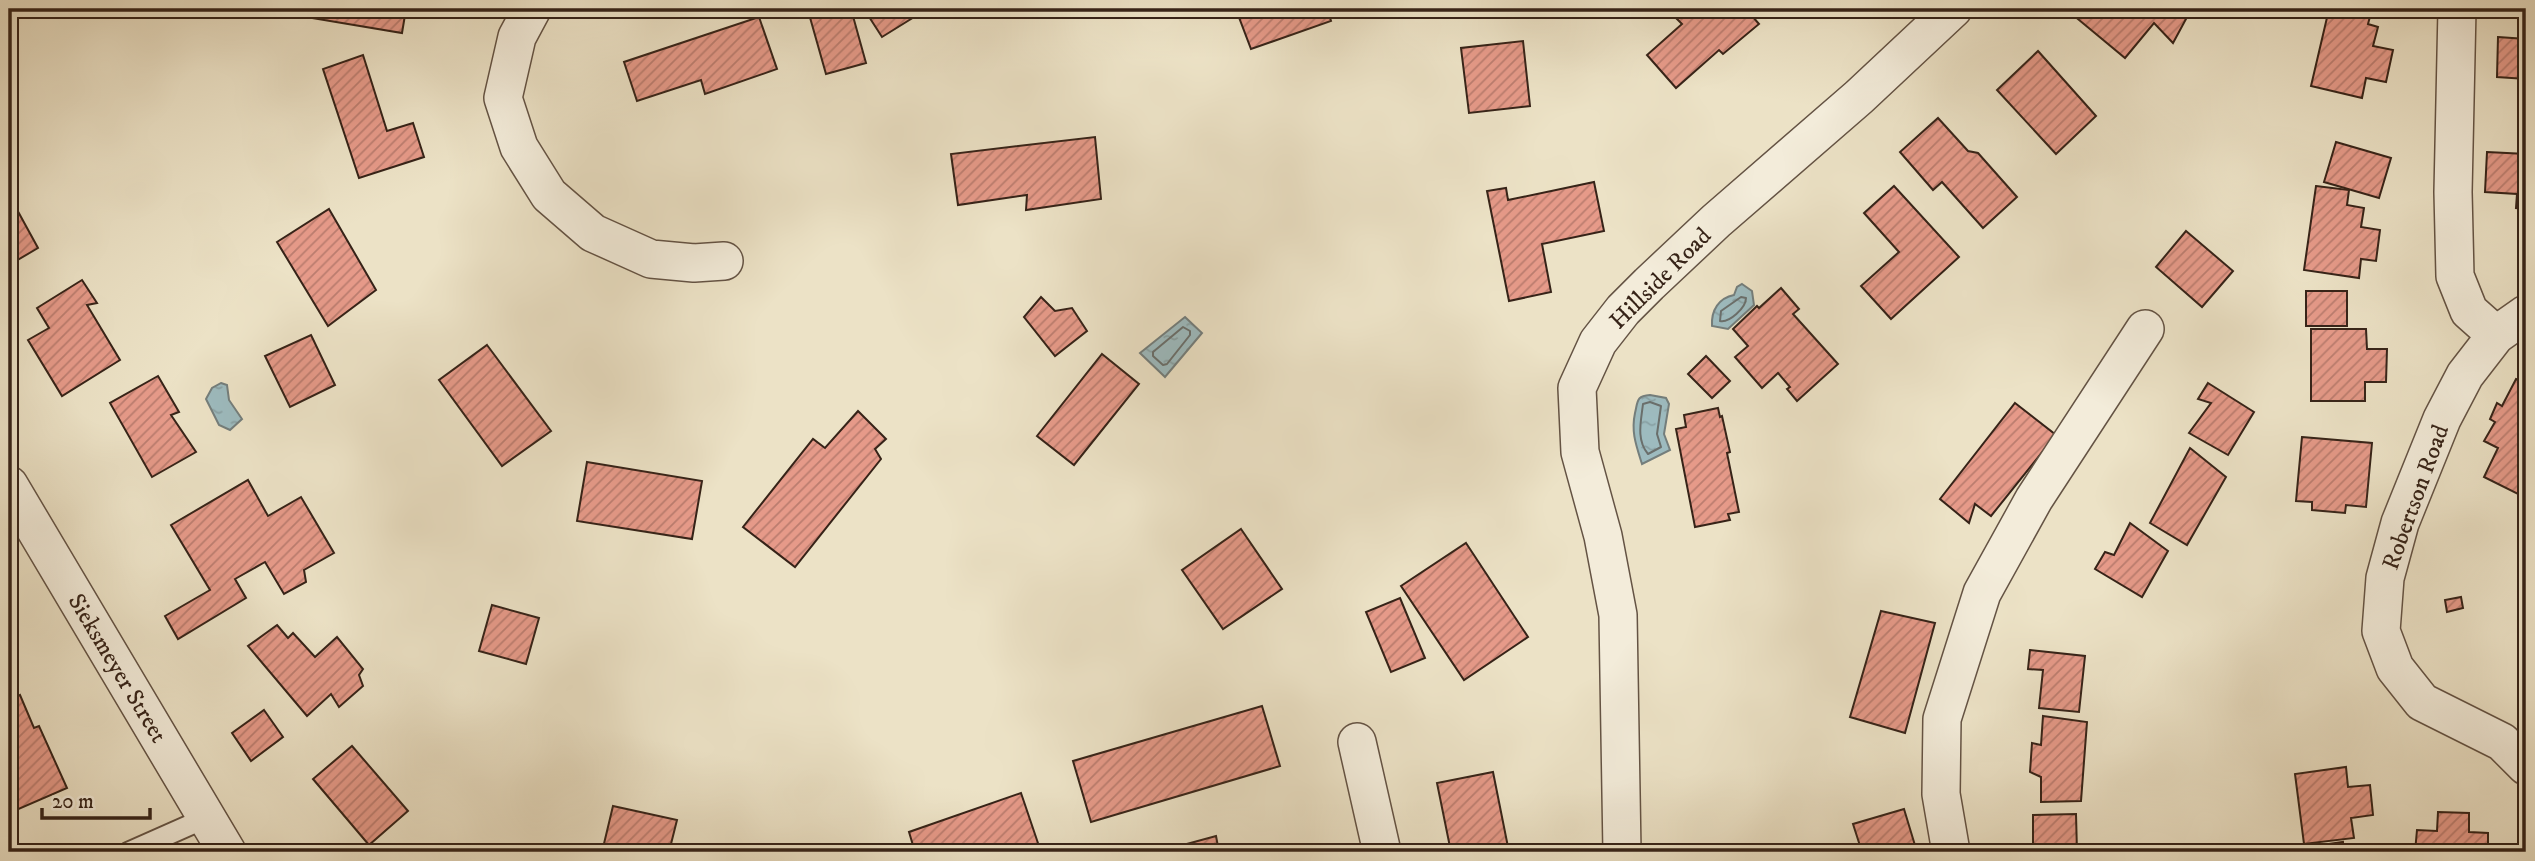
<svg xmlns="http://www.w3.org/2000/svg" width="2535" height="861" font-family="'IM FELL DW Pica',serif">
  <style>
    .water { fill: url(#water-ripples); stroke: #747e7c; stroke-width: 2 }
    .lines { fill: none; stroke-linecap: round; stroke-linejoin: round }
    .shore { stroke: #6a6f6c; stroke-width: 2 }
    .building { fill: url(#building-hatch); stroke: #362318; stroke-width: 2 }
    .service-casing { stroke: #645344; stroke-width: 23 }
    .minor-casing { stroke: #645344; stroke-width: 40 }
    .service { stroke: #f3ecda; stroke-width: 19 }
    .minor { stroke: #f3ecda; stroke-width: 37 }
    .labels { text-anchor: middle; stroke-width: 5; stroke-linejoin: round; paint-order: stroke }
    .street-label { font-size: 24px; fill: #362318; stroke: #f3ecda }
  </style>
  <defs>
    <pattern id="water-ripples" width="26" height="14" patternUnits="userSpaceOnUse" patternTransform="scale(1.75)"><rect width="26" height="14" fill="#9dbbbf"/><path d="M2 4q2-2 4 0t4 0M15 11q2-2 4 0t4 0" fill="none" stroke="#88a0a3"/></pattern>
    <pattern id="building-hatch" width="6" height="6" patternUnits="userSpaceOnUse" patternTransform="scale(1.75)"><rect width="6" height="6" fill="#e69a89"/><path d="M-1 1l2-2M0 6l6-6M5 7l2-2" fill="none" stroke="#bb7d6f"/></pattern>
  </defs>
  <rect width="100%" height="100%" fill="#ece2c6"/>
  <filter id="stains"><feTurbulence type="fractalNoise" baseFrequency=".00286" numOctaves="4"/><feColorMatrix values="0 0 0 0 .2 0 0 0 0 .09 0 0 0 0 .02 0 0 0 .5 -.17"/></filter>
  <radialGradient id="worn" r=".72"><stop offset=".6" stop-color="#630" stop-opacity="0"/><stop offset="1" stop-color="#630" stop-opacity=".3"/></radialGradient>
  <!-- water -->
  <g class="water">
    <path d="M1742,284L1752,291L1754,305L1728,329L1712,326C1711,310 1719,298 1734,295L1737,287Z"/>
    <polygon points="1185,317 1202,333 1165,377 1140,353"/>
    <polygon points="221,383 227,385 229,400 242,419 230,430 219,425 206,399 212,388"/>
    <path d="M1650,395L1666,398L1669,404L1664,434L1670,450L1642,464C1636,445 1631,432 1635,413C1638,401 1636,396 1650,395Z"/>
  </g>
  <g class="lines">
    <!-- shore -->
    <g class="shore">
      <path d="M1741,297L1746,298C1746,308 1729,323 1720,321L1721,311Z"/>
      <polygon points="1183,327 1190,331 1190,335 1167,364 1163,365 1153,356 1153,352"/>
      <path d="M1650,402L1661,406L1657,434L1661,447L1648,454C1636,440 1641,421 1643,404Z"/>
    </g>
  </g>
  <!-- building -->
  <g class="building">
    <polygon points="289,9 406,9 402,33 288,14"/>
    <polygon points="827,9 851,9 866,63 826,74 809,14"/>
    <polygon points="864,9 927,9 882,37"/>
    <polygon points="1246,9 1327,9 1331,21 1251,49 1237,12"/>
    <polygon points="1685,9 1746,9 1759,24 1723,54 1719,50 1676,88 1647,55 1682,24 1675,17"/>
    <polygon points="2068,9 2175,9 2186,19 2173,43 2154,23 2125,58 2067,10"/>
    <polygon points="2329,9 2372,9 2368,24 2378,27 2373,46 2393,50 2386,82 2366,78 2362,98 2311,86"/>
    <polygon points="759,17 777,69 705,94 701,80 637,101 624,62"/>
    <polygon points="2498,37 2526,39 2526,79 2497,77"/>
    <polygon points="1523,41 1530,106 1469,113 1461,48"/>
    <polygon points="2038,51 2096,116 2056,154 1997,90"/>
    <polygon points="363,55 387,131 413,123 424,157 359,178 323,69"/>
    <polygon points="1938,118 1968,151 1978,153 2017,197 1983,228 1942,182 1933,190 1900,152"/>
    <polygon points="1095,137 1101,199 1026,210 1027,195 958,205 951,154"/>
    <polygon points="2336,142 2391,158 2379,198 2324,182"/>
    <polygon points="2487,152 2526,154 2526,209 2516,208 2517,194 2485,192"/>
    <polygon points="1594,182 1604,231 1542,244 1551,292 1509,301 1487,191 1506,188 1508,200"/>
    <polygon points="1894,186 1959,257 1891,319 1861,286 1899,252 1864,213"/>
    <polygon points="2316,186 2349,190 2347,205 2364,208 2361,227 2380,230 2376,261 2361,259 2359,278 2304,270"/>
    <polygon points="9,195 38,248 9,265"/>
    <polygon points="329,209 376,290 328,326 277,242"/>
    <polygon points="2186,231 2233,271 2202,307 2156,267"/>
    <polygon points="82,280 97,303 87,305 120,360 62,396 28,340 49,328 37,308"/>
    <polygon points="1781,288 1799,309 1793,314 1838,364 1797,401 1787,389 1790,387 1778,373 1762,388 1735,357 1748,346 1733,329 1757,306 1759,308"/>
    <rect x="2306" y="291" width="41" height="35"/>
    <polygon points="1041,297 1055,311 1072,308 1087,331 1055,356 1024,317"/>
    <polygon points="2311,329 2366,329 2367,349 2387,349 2386,382 2365,382 2365,401 2311,401"/>
    <polygon points="311,335 335,385 290,407 265,356"/>
    <polygon points="487,345 551,431 502,466 439,380"/>
    <polygon points="1102,354 1139,384 1074,465 1037,436"/>
    <polygon points="1706,356 1730,381 1712,398 1688,374"/>
    <polygon points="158,376 179,412 171,415 196,452 152,477 110,403"/>
    <polygon points="2516,379 2526,384 2526,478 2518,494 2484,477 2498,448 2484,441 2495,422 2490,419 2497,403 2502,406"/>
    <polygon points="2208,383 2254,412 2228,455 2189,433 2211,403 2198,399"/>
    <polygon points="2015,403 2056,435 1991,516 1975,504 1969,523 1940,499"/>
    <polygon points="1718,408 1720,417 1722,416 1730,452 1727,453 1739,512 1728,514 1730,520 1695,527 1676,429 1686,427 1684,415"/>
    <polygon points="858,411 886,439 875,449 881,459 795,567 743,527 813,439 825,448"/>
    <polygon points="2302,437 2372,443 2366,507 2346,505 2345,513 2312,510 2312,502 2296,501"/>
    <polygon points="2190,448 2226,477 2187,545 2150,523"/>
    <polygon points="587,462 702,481 692,539 577,521"/>
    <polygon points="248,480 268,516 301,497 334,553 304,570 306,582 284,594 265,562 235,579 246,598 178,639 165,616 210,590 171,525"/>
    <polygon points="2130,523 2168,551 2142,597 2095,569 2105,552 2114,555"/>
    <polygon points="1241,529 1282,589 1223,629 1182,570"/>
    <polygon points="1466,543 1528,637 1464,680 1401,586"/>
    <polygon points="2461,597 2463,608 2447,612 2445,600"/>
    <polygon points="1400,598 1425,658 1391,672 1366,612"/>
    <polygon points="492,605 539,618 526,664 479,651"/>
    <polygon points="1881,611 1935,623 1905,733 1850,717"/>
    <polygon points="277,625 288,638 293,633 315,657 337,637 363,669 359,675 363,686 339,707 331,694 307,716 248,646"/>
    <polygon points="2030,650 2085,656 2079,712 2039,708 2043,670 2028,669"/>
    <polygon points="9,694 11,700 20,695 34,728 39,726 67,788 14,811 9,799"/>
    <polygon points="1262,706 1280,766 1091,822 1073,761"/>
    <polygon points="264,710 283,737 251,761 232,733"/>
    <polygon points="2043,716 2087,722 2081,801 2041,802 2041,777 2030,772 2032,743 2041,745"/>
    <polygon points="352,746 408,811 369,845 313,779"/>
    <polygon points="2346,767 2348,787 2370,785 2373,815 2351,818 2354,838 2304,844 2295,774"/>
    <polygon points="1493,772 1509,852 1451,852 1437,783"/>
    <polygon points="1021,793 1041,852 915,852 909,832"/>
    <polygon points="613,806 677,820 669,852 602,852"/>
    <polygon points="1904,809 1917,852 1862,852 1853,824"/>
    <polygon points="2438,812 2469,813 2469,832 2488,833 2488,848 2520,849 2520,852 2415,852 2417,830 2437,831"/>
    <polygon points="2076,814 2077,852 2018,852 2018,847 2033,847 2033,815"/>
    <polygon points="1216,836 1219,852 1161,851"/>
    <polygon points="2343,842 2344,852 2289,852 2288,850"/>
  </g>
  <g class="lines">
    <defs>
      <polyline id="service" points="129,852 208,817"/>
      <g id="minor">
        <polyline points="532,9 517,37 503,98 519,147 549,195 593,233 651,259 694,263 724,261"/>
        <polyline points="2457,9 2453,192 2455,276 2469,311 2496,335"/>
        <polyline points="2526,314 2496,335 2465,375 2442,419 2400,523 2385,578 2381,631 2395,668 2422,702 2502,742 2526,766"/>
        <polyline points="9,485 227,852"/>
        <polyline points="1357,742 1382,852"/>
        <polyline points="1622,852 1618,615 1603,536 1580,452 1577,388 1598,342 1623,310 1649,284 1716,221 1859,97 1953,9"/>
        <polyline points="1951,852 1941,794 1942,719 1982,593 2034,499 2145,329"/>
      </g>
    </defs>
    <!-- service casing -->
    <use href="#service" class="service-casing"/>
    <!-- minor casing -->
    <use href="#minor" class="minor-casing"/>
    <!-- service -->
    <use href="#service" class="service"/>
    <!-- minor -->
    <use href="#minor" class="minor"/>
  </g>
  <g class="labels">
    <!-- street labels -->
    <g class="street-label">
      <text transform="translate(1660 278) rotate(-45)" y="8">Hillside Road</text>
      <text transform="translate(2415 497) rotate(-70)" y="8">Robertson Road</text>
      <text transform="translate(118 668) rotate(59)" y="8">Sieksmeyer Street</text>
    </g>
  </g>
  <!-- margin -->
  <rect width="2535" height="861" fill="none" stroke="#ece2c6" stroke-width="35"/>
  <rect x="10" y="10" width="2514" height="840" fill="none" stroke="#362318" stroke-width="3.5"/>
  <rect x="18" y="18" width="2500" height="826" fill="none" stroke="#362318" stroke-width="2"/>
  <!-- scale -->
  <path d="M42 808v10h108v-10" fill="none" stroke="#362318" stroke-width="3.5"/>
  <text x="52" y="808" font-size="21" fill="#362318" stroke="#f3ecda" stroke-width="5" paint-order="stroke">20 m</text>
  <rect width="100%" height="100%" filter="url(#stains)"/>
  <rect width="100%" height="100%" fill="url(#worn)"/>
</svg>
